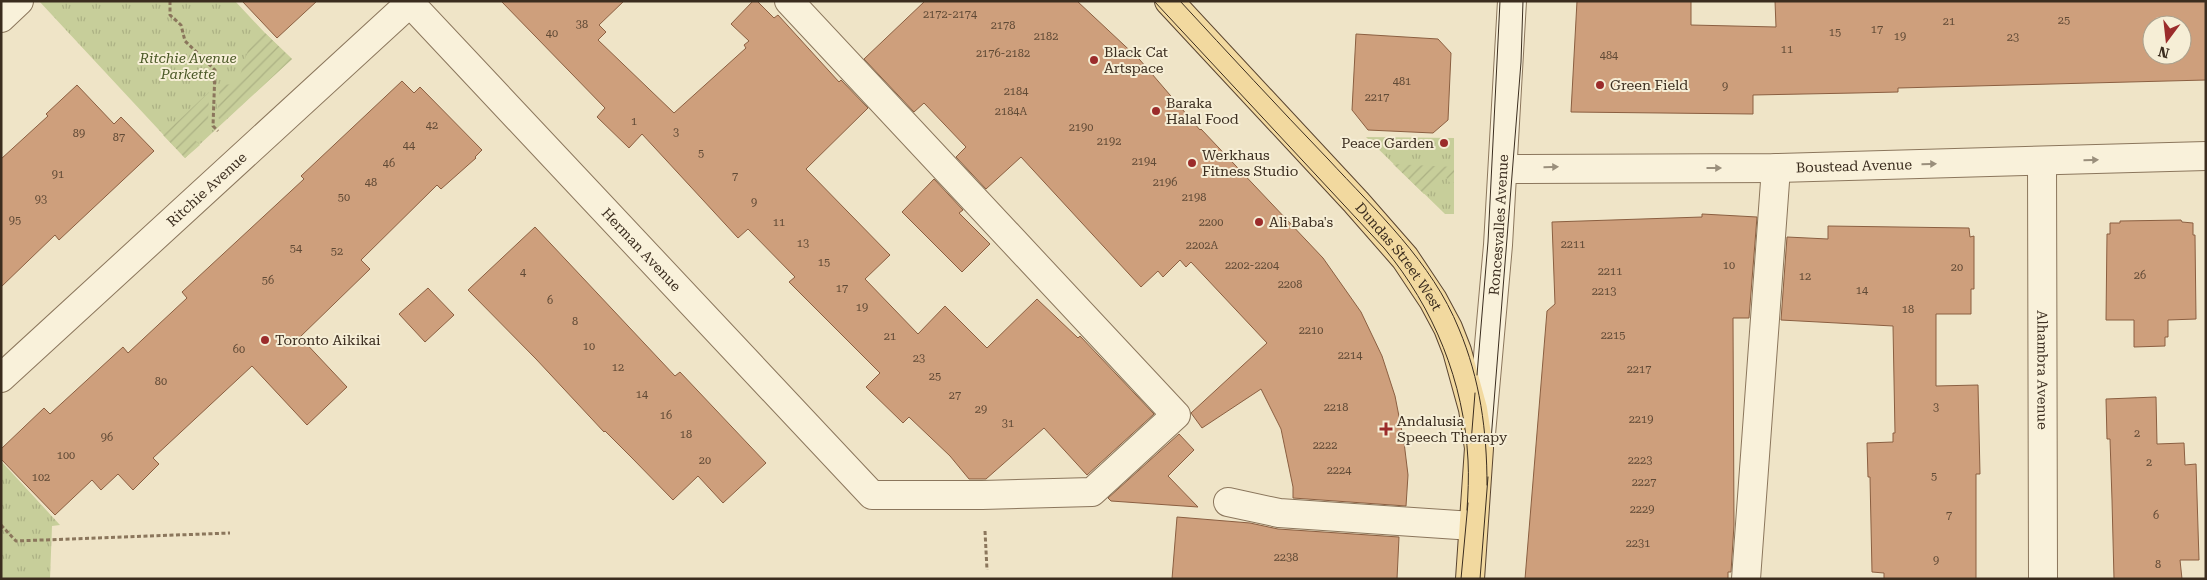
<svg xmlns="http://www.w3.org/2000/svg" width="2207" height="580" font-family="'Roboto Serif',serif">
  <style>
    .grass { fill: url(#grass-tufts) }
    .garden { fill: url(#garden-furrows) }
    .building { fill: #ce9f7c; stroke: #8b5f41; fill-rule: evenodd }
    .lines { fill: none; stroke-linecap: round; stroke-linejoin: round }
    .minor-casing { stroke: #8b765c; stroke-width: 30 }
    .major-casing { stroke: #594430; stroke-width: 30 }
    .path { stroke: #8b765c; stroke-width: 3; stroke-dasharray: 4 2.5; stroke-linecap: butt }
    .minor { stroke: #f9f1da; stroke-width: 28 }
    .major { stroke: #f2d99f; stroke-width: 28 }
    .tram { stroke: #3b2d1f; stroke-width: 1 }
    .oneway { fill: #9a8f7c }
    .poi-dot { fill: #9b2c2b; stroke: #f6eed6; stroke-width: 2 }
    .labels { text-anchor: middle; stroke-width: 4; stroke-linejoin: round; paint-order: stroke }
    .number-label { font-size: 11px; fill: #604a36 }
    .poi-label { font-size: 14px; fill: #3b2d1f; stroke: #f6eed6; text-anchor: start }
    .park-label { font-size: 14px; font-style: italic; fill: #4a5826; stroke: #f6eed6 }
    .street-label { font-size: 14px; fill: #3b2d1f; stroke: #f6eed6 }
  </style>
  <defs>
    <pattern id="grass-tufts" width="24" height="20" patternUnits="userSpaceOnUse" patternTransform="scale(1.25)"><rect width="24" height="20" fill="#c7ce9a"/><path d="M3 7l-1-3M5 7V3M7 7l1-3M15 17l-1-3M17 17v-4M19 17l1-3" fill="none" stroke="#acb184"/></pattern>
    <pattern id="garden-furrows" width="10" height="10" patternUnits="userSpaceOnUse" patternTransform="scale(1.25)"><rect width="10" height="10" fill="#c7ce9a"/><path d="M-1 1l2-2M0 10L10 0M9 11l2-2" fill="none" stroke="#acb184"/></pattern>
  </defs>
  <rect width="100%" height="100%" fill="#efe4c7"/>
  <!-- grass -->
  <g class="grass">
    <polygon points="39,1 235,1 265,33 292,59 185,158"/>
    <polygon points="1366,137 1454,138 1454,214 1445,214"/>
    <polygon points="1,461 60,525 52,526 50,579 1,579"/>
  </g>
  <!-- garden -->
  <g class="garden">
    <polygon points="265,33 292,59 223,122 217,117 220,84 237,85 248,50"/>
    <polygon points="209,92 208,125 193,138 200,145 185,158 163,135"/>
    <polygon points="1393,164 1454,167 1454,183 1450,183 1446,177 1436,179 1429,186 1430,194 1424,194"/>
  </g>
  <!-- building -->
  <g class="building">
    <polygon points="242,1 317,1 277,38"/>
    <polygon points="501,1 624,1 599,25 606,32 598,40 674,113 746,48 744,45 749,41 731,24 753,1 757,1 774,18 778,15 839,82 841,80 868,108 806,169 890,255 865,279 918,334 945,306 987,348 1037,299 1078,338 1080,336 1154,414 1087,475 1044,428 986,479 969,479 950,456 909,417 903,423 866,387 880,373 789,282 795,277 748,229 738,238 642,134 629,148 597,117 605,108"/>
    <polygon points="925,1 1077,1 1140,60 1200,130 1201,129 1323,258 1361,312 1382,356 1395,396 1404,442 1408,475 1406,506 1293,498 1293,487 1281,429 1261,389 1202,428 1191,413 1267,343 1191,262 1186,267 1180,260 1163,277 1158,271 1141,287 1021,157 986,189 956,157 966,147 924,103 914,112 864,59"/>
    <path d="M1577,1H1691V25L1776,27L1775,1H2206V80L1898,88V92L1855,93L1753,95V114L1571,112ZM2152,25H2182V55H2152Z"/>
    <polygon points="1356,34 1438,39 1451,53 1448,120 1433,133 1368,130 1352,110"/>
    <polygon points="402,81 414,93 420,87 482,150 475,157 476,158 441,189 437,185 361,260 370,269 300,337 347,387 307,425 252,366 153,458 159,464 133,490 118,474 101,490 92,480 55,515 1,459 1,449 44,408 50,414 123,347 128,353 187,298 182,292 304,179 301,176"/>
    <polygon points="77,85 114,124 121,117 154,151 59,240 55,235 1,287 1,159 48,116 46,114"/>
    <polygon points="934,179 963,210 959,213 990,244 962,272 902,212"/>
    <polygon points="1702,214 1757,217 1749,318 1733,318 1734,525 1731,572 1728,572 1728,579 1525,579 1547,311 1555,304 1552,222 1702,217"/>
    <polygon points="2181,220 2182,222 2193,223 2193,235 2195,235 2196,319 2168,320 2168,337 2165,337 2165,346 2134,347 2134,320 2106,320 2107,234 2110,234 2110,223 2120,223 2120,221"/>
    <polygon points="1828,226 1969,228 1970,237 1974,236 1974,289 1971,289 1971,314 1936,314 1936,386 1978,385 1980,474 1976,474 1976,579 1884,579 1884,573 1872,572 1870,477 1868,477 1867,443 1893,442 1893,433 1895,433 1893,326 1781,320 1787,237 1828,239"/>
    <polygon points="535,227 675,376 680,372 766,463 723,503 698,476 673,500 632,458 605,431 604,432 536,359 468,290"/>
    <polygon points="428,288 454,315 425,342 399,314"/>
    <polygon points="2156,397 2157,444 2184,443 2185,465 2196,464 2199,560 2180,560 2182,579 2114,579 2112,500 2110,439 2107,439 2106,399"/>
    <polygon points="1179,434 1194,450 1168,476 1198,507 1111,501 1108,498"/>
    <polygon points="1177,517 1250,523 1278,529 1399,537 1397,579 1172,579"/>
  </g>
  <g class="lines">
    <defs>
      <g id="minor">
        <path id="s1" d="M410,3L872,495H982L1092,492L1176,415L789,1"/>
        <polyline points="1,18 19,1"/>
        <path id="s2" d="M2042,161L2043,579"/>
        <path id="s3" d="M1503,169L1776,168L2206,156"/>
        <path id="s4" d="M1,378L412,1"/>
        <path id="s5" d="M1481,434L1498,245L1512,1"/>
        <polyline points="1228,502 1279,513 1473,526"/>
        <polyline points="1746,579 1776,168"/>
      </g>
      <g id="major">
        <path id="s6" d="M1169,1L1356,202L1405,258L1433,300L1448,328L1457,351L1473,409L1479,448L1470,579"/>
      </g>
    </defs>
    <!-- minor casing -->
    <use href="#minor" class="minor-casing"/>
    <!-- major casing -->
    <use href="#major" class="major-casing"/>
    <!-- path -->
    <g class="path">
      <polyline points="170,1 170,15 181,25 185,41 215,70 213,126 218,131"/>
      <polyline points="1,525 16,541 230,533"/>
      <polyline points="985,531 987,570"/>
    </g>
    <!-- minor -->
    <use href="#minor" class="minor"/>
    <!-- major -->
    <use href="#major" class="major"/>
    <!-- tram -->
    <g class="tram">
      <path d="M1154,1L1384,248C1434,308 1464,382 1468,460C1469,477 1468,494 1467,510"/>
      <path d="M1180,1C1229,54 1278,107 1328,159C1376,211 1432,262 1459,329C1480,379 1487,431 1487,485"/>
      <polyline points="1477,375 1488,242 1500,1"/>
      <polyline points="1491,440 1521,62 1523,1"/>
      <polyline points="1471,443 1475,393"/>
      <polyline points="1461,579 1468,503"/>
      <polyline points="1480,579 1488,477"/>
    </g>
  </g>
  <!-- one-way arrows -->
  <defs><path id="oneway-solid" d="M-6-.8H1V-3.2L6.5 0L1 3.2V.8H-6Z" transform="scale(1.25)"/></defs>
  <g class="oneway">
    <use href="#oneway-solid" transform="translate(2091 160) rotate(-2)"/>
    <use href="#oneway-solid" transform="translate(1929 164) rotate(-1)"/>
    <use href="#oneway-solid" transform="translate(1551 167) rotate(-1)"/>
    <use href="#oneway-solid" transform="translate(1714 168)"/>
  </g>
  <!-- markers -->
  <g class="poi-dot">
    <circle cx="1094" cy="60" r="5"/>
    <circle cx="1600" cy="85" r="5"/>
    <circle cx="1156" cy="111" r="5"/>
    <circle cx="1444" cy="143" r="5"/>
    <circle cx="1192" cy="163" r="5"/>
    <circle cx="1259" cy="222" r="5"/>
    <circle cx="265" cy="340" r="5"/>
    <path d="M1383.5 421.5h5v5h5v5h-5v5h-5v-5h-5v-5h5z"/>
  </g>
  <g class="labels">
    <!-- number labels -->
    <g class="number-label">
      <text x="950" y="18">2172-2174</text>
      <text x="2064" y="24">25</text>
      <text x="1949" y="25">21</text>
      <text x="582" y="28">38</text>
      <text x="1003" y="29">2178</text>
      <text x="1877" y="33">17</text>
      <text x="1835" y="36">15</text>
      <text x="552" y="37">40</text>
      <text x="1046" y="40">2182</text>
      <text x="1900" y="40">19</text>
      <text x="2013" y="41">23</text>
      <text x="1787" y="53">11</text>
      <text x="1003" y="57">2176-2182</text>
      <text x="1609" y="59">484</text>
      <text x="1402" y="85">481</text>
      <text x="1725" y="90">9</text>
      <text x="1016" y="95">2184</text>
      <text x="1377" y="101">2217</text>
      <text x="1011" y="115">2184A</text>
      <text x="634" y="125">1</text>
      <text x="432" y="129">42</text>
      <text x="1081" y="131">2190</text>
      <text x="676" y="136">3</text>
      <text x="79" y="137">89</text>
      <text x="119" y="141">87</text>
      <text x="1109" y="145">2192</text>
      <text x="409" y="149">44</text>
      <text x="701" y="157">5</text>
      <text x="1144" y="165">2194</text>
      <text x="389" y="167">46</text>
      <text x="58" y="178">91</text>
      <text x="735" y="180">7</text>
      <text x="371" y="186">48</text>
      <text x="1165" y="186">2196</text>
      <text x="344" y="201">50</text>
      <text x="1194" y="201">2198</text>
      <text x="41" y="203">93</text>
      <text x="754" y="206">9</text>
      <text x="15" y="224">95</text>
      <text x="779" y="226">11</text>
      <text x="1211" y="226">2200</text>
      <text x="803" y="247">13</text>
      <text x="1573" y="248">2211</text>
      <text x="1202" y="249">2202A</text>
      <text x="296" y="252">54</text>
      <text x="337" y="255">52</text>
      <text x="824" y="266">15</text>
      <text x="1252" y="269">2202-2204</text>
      <text x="1729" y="269">10</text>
      <text x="1957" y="271">20</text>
      <text x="1610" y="275">2211</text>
      <text x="523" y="276">4</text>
      <text x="2140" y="279">26</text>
      <text x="1805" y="280">12</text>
      <text x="268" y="284">56</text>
      <text x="1290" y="288">2208</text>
      <text x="842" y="292">17</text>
      <text x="1862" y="294">14</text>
      <text x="1604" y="295">2213</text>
      <text x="550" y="304">6</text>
      <text x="862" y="311">19</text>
      <text x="1908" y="313">18</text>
      <text x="575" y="325">8</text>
      <text x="1311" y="334">2210</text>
      <text x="1613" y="339">2215</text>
      <text x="890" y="340">21</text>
      <text x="589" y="350">10</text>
      <text x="239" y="353">60</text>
      <text x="1350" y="359">2214</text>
      <text x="919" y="362">23</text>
      <text x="618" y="371">12</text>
      <text x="1639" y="373">2217</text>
      <text x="935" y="380">25</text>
      <text x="161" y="385">80</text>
      <text x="642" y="398">14</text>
      <text x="955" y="399">27</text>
      <text x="1336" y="411">2218</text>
      <text x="1936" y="411">3</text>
      <text x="981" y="413">29</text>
      <text x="666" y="419">16</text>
      <text x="1641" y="423">2219</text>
      <text x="1008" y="427">31</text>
      <text x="2137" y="437">2</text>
      <text x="686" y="438">18</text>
      <text x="107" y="441">96</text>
      <text x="1325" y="449">2222</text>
      <text x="66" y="459">100</text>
      <text x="705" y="464">20</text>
      <text x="1640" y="464">2223</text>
      <text x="2149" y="466">2</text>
      <text x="1339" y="474">2224</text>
      <text x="1934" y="480">5</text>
      <text x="41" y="481">102</text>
      <text x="1644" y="486">2227</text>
      <text x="1642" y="513">2229</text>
      <text x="1949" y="519">7</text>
      <text x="2156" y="519">6</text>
      <text x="1638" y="547">2231</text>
      <text x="1286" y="561">2238</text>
      <text x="1936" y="564">9</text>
      <text x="2158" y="568">8</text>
    </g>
    <!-- poi labels -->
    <g class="poi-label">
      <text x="1104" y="57">Black Cat<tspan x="1104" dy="16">Artspace</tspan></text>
      <text x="1610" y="90">Green Field</text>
      <text x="1166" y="108">Baraka<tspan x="1166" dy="16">Halal Food</tspan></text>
      <text x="1434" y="148" text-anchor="end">Peace Garden</text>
      <text x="1202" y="160">Werkhaus<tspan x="1202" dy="16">Fitness Studio</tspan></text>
      <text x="1269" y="227">Ali Baba's</text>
      <text x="275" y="345">Toronto Aikikai</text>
      <text x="1397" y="426">Andalusia<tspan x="1397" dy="16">Speech Therapy</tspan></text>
    </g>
    <!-- park labels -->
    <g class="park-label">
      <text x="188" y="63">Ritchie Avenue<tspan x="188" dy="16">Parkette</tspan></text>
    </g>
    <!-- street labels -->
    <g class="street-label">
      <text dy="5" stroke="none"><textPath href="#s3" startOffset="351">Boustead Avenue</textPath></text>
      <text dy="5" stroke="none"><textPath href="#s4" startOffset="279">Ritchie Avenue</textPath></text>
      <text dy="5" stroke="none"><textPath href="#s5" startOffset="210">Roncesvalles Avenue</textPath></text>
      <text dy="5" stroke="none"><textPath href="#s1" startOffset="338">Herman Avenue</textPath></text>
      <text dy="5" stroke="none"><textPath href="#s6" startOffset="344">Dundas Street West</textPath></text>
      <text dy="5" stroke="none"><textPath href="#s2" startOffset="209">Alhambra Avenue</textPath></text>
    </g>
  </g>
  <!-- border -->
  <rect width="2207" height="580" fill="none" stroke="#3b2d1f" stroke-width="5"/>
  <!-- north arrow -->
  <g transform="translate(2167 40) rotate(195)"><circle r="24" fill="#f6eed6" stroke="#aba18d"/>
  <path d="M0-4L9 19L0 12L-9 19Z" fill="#9b2c2b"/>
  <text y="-8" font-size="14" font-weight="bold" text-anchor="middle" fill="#3b2d1f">N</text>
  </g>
</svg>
